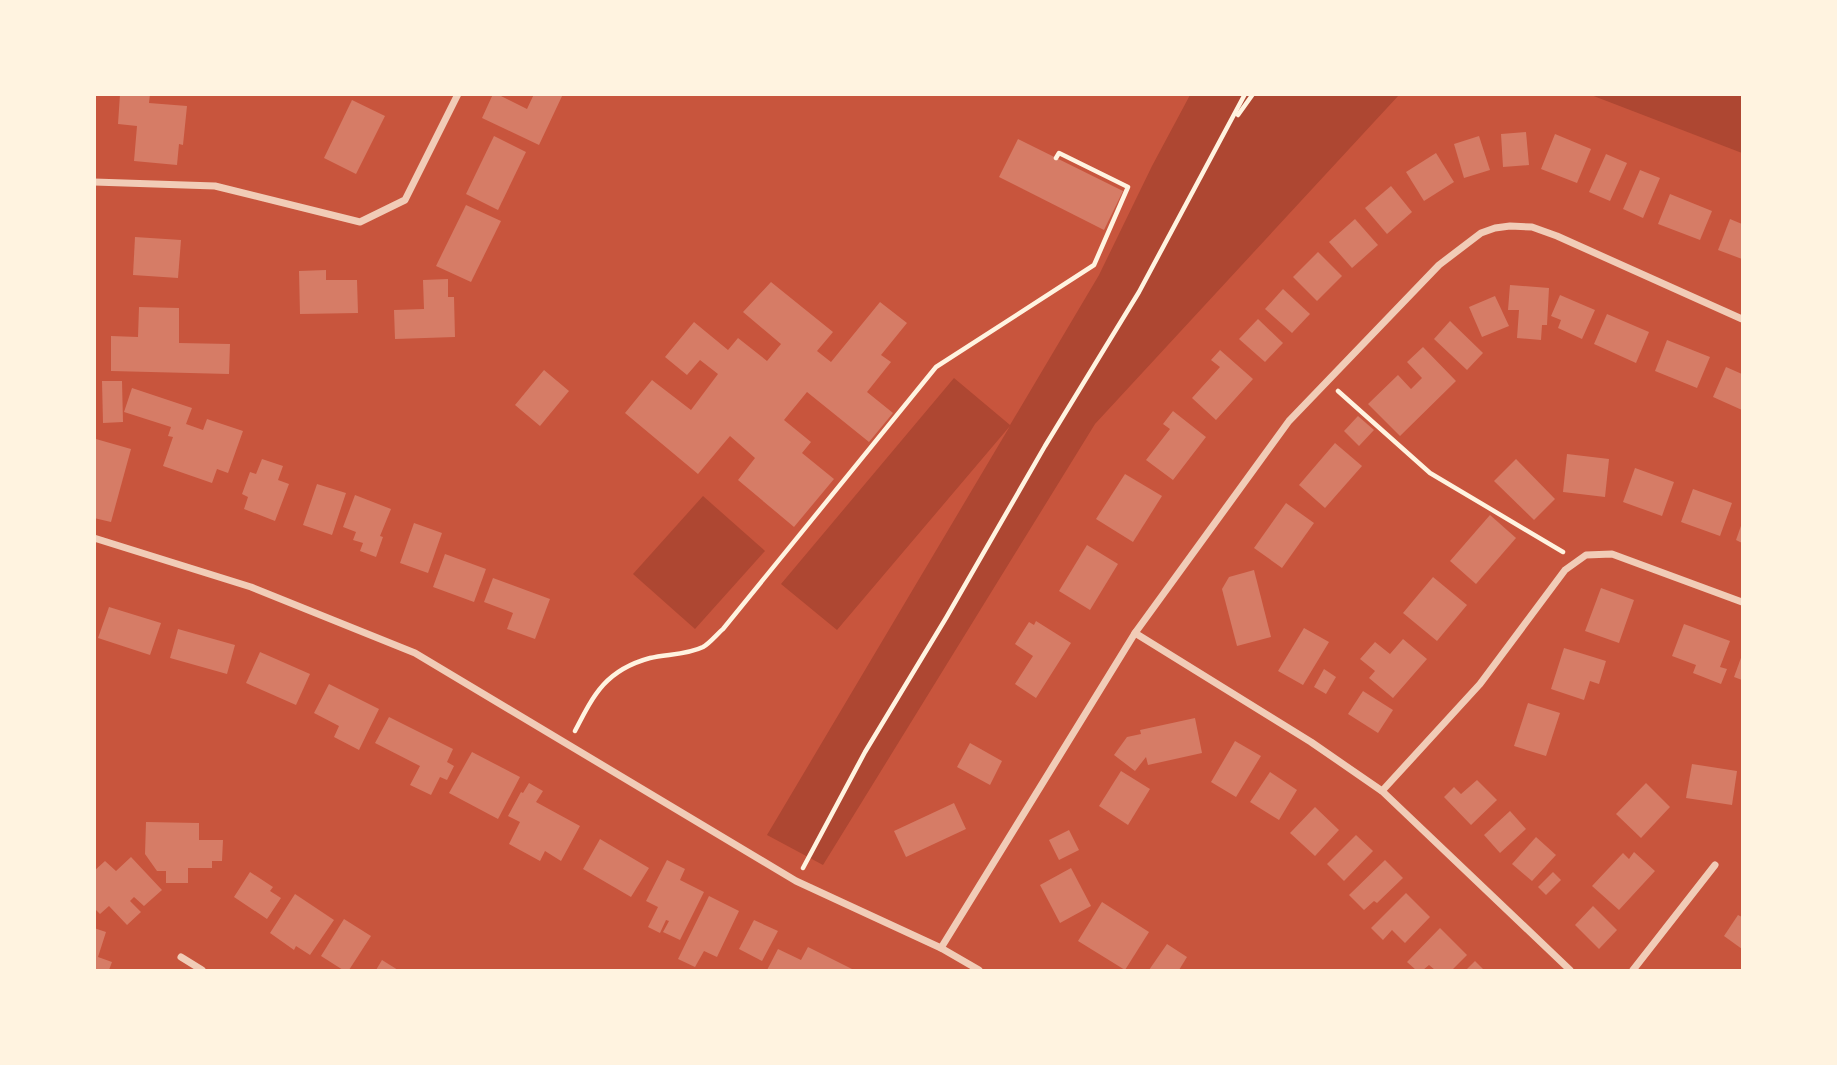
<svg xmlns="http://www.w3.org/2000/svg" width="1837" height="1065" font-family="Manrope,sans-serif">
  <style>
    .green { fill: #ae4732 }
    .building { fill: #d67c66 }
    .lines { fill: none; stroke-linecap: round; stroke-linejoin: round }
    .path { stroke: #fff3e0; stroke-width: 4.5 }
    .minor { stroke: #f1ccb7; stroke-width: 7 }
  </style>
  <rect width="100%" height="100%" fill="#c8553d"/>
  <!-- green -->
  <g class="green">
    <polygon points="1190,95 1399,95 1095,424 823,865 767,835 1010,426 837,630 781,584 954,378 1010,425 1099,275 1152,166"/>
    <polygon points="1591,95 1742,95 1742,153"/>
    <polygon points="703,496 765,551 695,629 633,574"/>
  </g>
  <!-- building -->
  <g class="building">
    <polygon points="120,94 150,94 149,103 187,106 183,145 179,144 177,165 134,161 137,126 118,124"/>
    <polygon points="493,94 497,94 527,109 534,94 563,94 539,145 482,118"/>
    <polygon points="352,100 385,116 356,174 324,158"/>
    <polygon points="1526,132 1529,165 1503,167 1501,134"/>
    <polygon points="1555,134 1591,149 1577,183 1541,169"/>
    <polygon points="494,136 526,152 498,210 466,194"/>
    <polygon points="1479,136 1490,170 1464,178 1454,144"/>
    <polygon points="1018,139 1123,191 1104,230 999,177"/>
    <polygon points="1436,153 1454,182 1424,201 1406,172"/>
    <polygon points="1606,154 1627,163 1610,201 1589,192"/>
    <polygon points="1640,170 1660,178 1643,218 1623,209"/>
    <polygon points="1391,186 1412,212 1387,234 1365,208"/>
    <polygon points="1670,194 1712,211 1700,240 1658,224"/>
    <polygon points="466,205 501,221 471,282 436,266"/>
    <polygon points="1355,219 1378,245 1352,268 1329,242"/>
    <polygon points="1730,219 1742,224 1742,259 1718,250"/>
    <polygon points="135,237 181,240 178,278 133,275"/>
    <polygon points="1318,252 1342,276 1317,301 1293,277"/>
    <polygon points="326,270 326,280 357,280 358,313 300,314 299,271"/>
    <polygon points="448,279 448,297 454,297 455,337 395,339 394,310 424,309 423,280"/>
    <polygon points="771,282 833,332 817,351 831,362 880,302 907,323 881,355 891,362 867,392 893,413 869,442 807,392 784,420 811,442 802,453 834,479 794,527 738,480 755,458 730,436 698,474 625,413 652,380 691,410 718,374 700,360 687,375 665,357 694,322 728,350 738,338 767,361 781,344 743,312"/>
    <polygon points="1510,285 1549,288 1547,325 1542,325 1541,340 1517,338 1519,310 1508,310"/>
    <polygon points="1283,289 1310,314 1292,333 1265,309"/>
    <polygon points="1560,295 1595,310 1582,339 1558,328 1561,320 1551,316"/>
    <polygon points="1495,296 1509,326 1482,337 1469,307"/>
    <polygon points="139,307 179,308 179,343 230,344 229,374 111,371 111,336 138,337"/>
    <polygon points="1607,314 1649,332 1636,363 1594,344"/>
    <polygon points="1258,319 1283,343 1265,362 1239,339"/>
    <polygon points="1450,321 1483,353 1467,370 1434,339"/>
    <polygon points="1667,340 1710,357 1697,388 1655,371"/>
    <polygon points="1423,347 1456,381 1400,436 1368,404 1398,375 1411,389 1422,378 1407,362"/>
    <polygon points="1220,350 1253,379 1216,420 1192,398 1220,367 1211,360"/>
    <polygon points="1726,367 1742,374 1742,410 1713,397"/>
    <polygon points="544,370 569,391 540,426 515,405"/>
    <polygon points="102,381 122,381 123,422 103,423"/>
    <polygon points="132,388 192,408 186,424 203,430 207,419 243,431 228,473 217,469 212,483 163,466 173,437 168,436 171,427 124,412"/>
    <polygon points="1173,411 1206,437 1173,480 1146,460 1170,429 1163,424"/>
    <polygon points="1358,416 1374,430 1359,446 1344,431"/>
    <polygon points="96,439 131,449 111,522 94,518 94,446"/>
    <polygon points="1335,443 1362,466 1325,508 1299,485"/>
    <polygon points="1567,454 1609,459 1605,497 1563,492"/>
    <polygon points="262,459 283,466 278,480 289,484 275,521 244,509 248,497 242,494 250,472 256,474"/>
    <polygon points="1516,459 1555,499 1534,520 1494,481"/>
    <polygon points="1635,468 1674,482 1662,516 1623,502"/>
    <polygon points="1125,474 1162,496 1133,542 1096,519"/>
    <polygon points="317,484 346,493 332,535 303,525"/>
    <polygon points="1693,489 1732,503 1720,536 1681,522"/>
    <polygon points="355,495 391,509 380,536 383,537 376,557 360,551 363,543 353,540 356,532 343,527"/>
    <polygon points="1286,503 1314,523 1282,568 1254,548"/>
    <polygon points="1490,515 1516,538 1476,584 1450,561"/>
    <polygon points="414,523 442,533 428,573 400,563"/>
    <polygon points="1742,523 1742,543 1736,540"/>
    <polygon points="1087,545 1118,564 1090,610 1059,591"/>
    <polygon points="445,554 486,569 474,602 433,587"/>
    <polygon points="1254,570 1271,637 1237,646 1222,589 1229,577"/>
    <polygon points="1433,577 1467,605 1437,641 1403,613"/>
    <polygon points="493,578 550,599 535,639 507,629 513,613 484,602"/>
    <polygon points="1601,588 1634,600 1619,643 1585,631"/>
    <polygon points="109,607 161,623 150,655 98,638"/>
    <polygon points="1036,621 1071,643 1036,698 1015,684 1033,656 1015,644 1029,622 1034,625"/>
    <polygon points="1684,624 1730,641 1720,667 1727,669 1721,684 1693,673 1696,665 1672,656"/>
    <polygon points="1304,628 1329,642 1303,685 1278,671"/>
    <polygon points="178,629 235,645 227,674 170,658"/>
    <polygon points="1403,639 1427,659 1393,698 1369,678 1375,671 1360,659 1375,642 1390,654"/>
    <polygon points="1564,648 1606,661 1599,684 1590,681 1584,700 1551,689"/>
    <polygon points="260,652 310,674 296,705 246,683"/>
    <polygon points="1742,655 1742,680 1734,677"/>
    <polygon points="1324,669 1336,677 1326,694 1314,687"/>
    <polygon points="329,684 379,709 359,750 334,737 339,726 314,713"/>
    <polygon points="1363,691 1393,710 1378,733 1348,714"/>
    <polygon points="1528,703 1560,713 1546,756 1514,746"/>
    <polygon points="389,717 453,749 447,762 454,766 447,780 440,777 431,795 410,785 420,766 375,743"/>
    <polygon points="1195,718 1202,753 1148,765 1146,757 1135,771 1114,755 1127,737 1141,734 1140,730"/>
    <polygon points="1235,741 1261,756 1236,797 1211,782"/>
    <polygon points="970,743 1002,761 990,785 957,767"/>
    <polygon points="472,752 520,777 498,819 449,793"/>
    <polygon points="1692,764 1737,771 1732,805 1686,798"/>
    <polygon points="1121,771 1150,789 1128,825 1099,806"/>
    <polygon points="1270,772 1297,790 1279,820 1250,802"/>
    <polygon points="1477,780 1497,800 1471,825 1444,797 1454,787 1461,794"/>
    <polygon points="529,783 543,791 536,802 580,826 561,861 545,851 540,861 509,844 520,822 508,816 521,792 523,793"/>
    <polygon points="1646,783 1670,807 1641,838 1616,814"/>
    <polygon points="954,803 966,829 906,857 894,831"/>
    <polygon points="1315,807 1339,830 1315,856 1290,833"/>
    <polygon points="1510,811 1526,829 1500,853 1484,835"/>
    <polygon points="146,822 199,823 199,840 223,840 222,861 212,861 212,868 188,868 188,883 166,883 166,871 157,871 145,854"/>
    <polygon points="1069,830 1079,850 1059,860 1049,840"/>
    <polygon points="1356,835 1373,851 1344,881 1327,864"/>
    <polygon points="1536,837 1556,855 1532,881 1512,864"/>
    <polygon points="600,839 649,868 631,897 583,869"/>
    <polygon points="1634,852 1655,871 1619,910 1592,886 1623,853 1629,859"/>
    <polygon points="131,857 162,890 144,906 134,897 130,901 141,912 127,925 109,906 100,914 94,908 94,871 105,861 116,871"/>
    <polygon points="667,860 685,869 680,880 704,892 680,940 663,932 669,921 666,920 660,933 648,927 658,907 646,901"/>
    <polygon points="1385,860 1403,878 1377,903 1374,901 1364,910 1349,895"/>
    <polygon points="1071,868 1091,906 1060,923 1040,885"/>
    <polygon points="250,872 273,887 270,891 281,898 267,919 234,897"/>
    <polygon points="1553,872 1561,880 1546,895 1538,887"/>
    <polygon points="1406,893 1430,917 1405,943 1392,930 1383,940 1371,928"/>
    <polygon points="295,894 334,920 310,955 296,946 294,950 270,933"/>
    <polygon points="709,896 739,911 717,957 704,951 695,967 678,959"/>
    <polygon points="1102,902 1149,932 1125,970 1078,941"/>
    <polygon points="1593,906 1617,930 1599,949 1575,925"/>
    <polygon points="1738,915 1742,917 1742,949 1724,936"/>
    <polygon points="344,919 371,936 349,970 343,970 321,956"/>
    <polygon points="754,920 778,931 762,961 739,949"/>
    <polygon points="94,928 106,932 98,957 112,962 109,970 94,970"/>
    <polygon points="1440,928 1467,955 1452,970 1435,970 1429,965 1423,970 1416,970 1407,962"/>
    <polygon points="1167,944 1187,957 1179,970 1149,970"/>
    <polygon points="808,947 854,970 767,970 778,949 801,960"/>
    <polygon points="382,960 398,970 376,970"/>
    <polygon points="1475,961 1484,970 1466,970"/>
  </g>
  <g class="lines">
    <!-- path -->
    <g class="path">
      <polyline points="1238,115 1253,94"/>
      <polyline points="1338,391 1430,473 1563,552"/>
      <path d="M575,731C594,694 606,670 650,658C666,654 687,655 703,647C710,643 717,634 723,629L936,367L1094,265L1128,187L1059,153L1056,158"/>
      <polyline points="803,868 865,752 946,618 1045,446 1139,292 1245,94"/>
    </g>
    <!-- minor -->
    <g class="minor">
      <polyline points="94,182 215,186 360,222 405,200 458,94"/>
      <polyline points="94,538 251,587 415,653 796,881 941,948 979,970"/>
      <polyline points="1135,633 1311,742 1382,791 1570,970"/>
      <polyline points="1382,791 1480,684 1565,570 1586,555 1612,554 1742,602"/>
      <polyline points="941,948 1135,633 1289,421 1439,265 1481,233 1495,228 1510,226 1532,227 1557,236 1742,319"/>
      <polyline points="181,957 202,970"/>
      <polyline points="1633,970 1715,865"/>
    </g>
  </g>
  <!-- border -->
  <rect width="1837" height="1065" fill="none" stroke="#fff3e0" stroke-width="192"/>
</svg>
